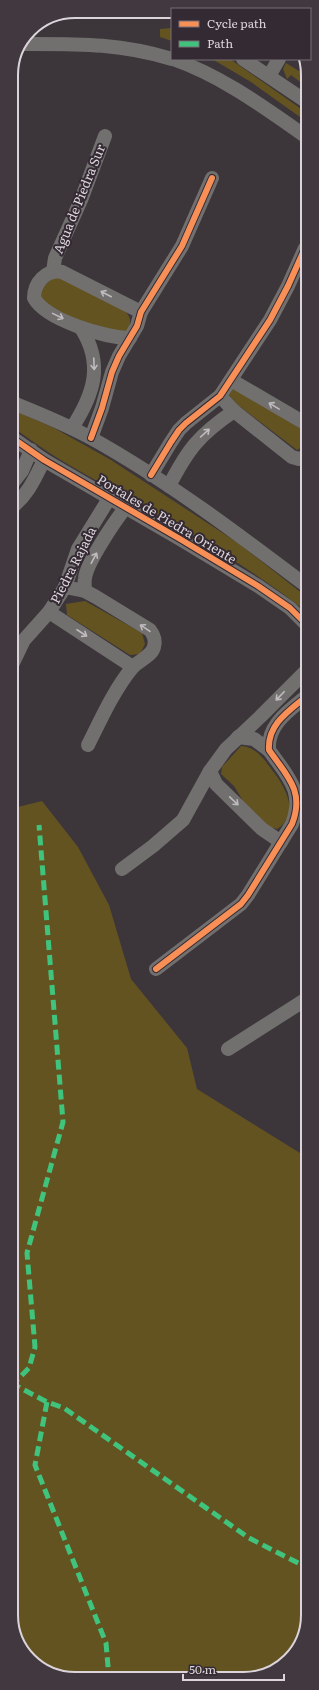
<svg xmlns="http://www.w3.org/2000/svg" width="319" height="1690" font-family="Literata,serif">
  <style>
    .green { fill: #635321 }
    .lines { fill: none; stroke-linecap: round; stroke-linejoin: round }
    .street { stroke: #71706f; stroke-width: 14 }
    .quiet { stroke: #40c37c; stroke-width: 5; stroke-dasharray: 10 5; stroke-linecap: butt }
    .cycleway-casing { stroke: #342a33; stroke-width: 8 }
    .cycleway { stroke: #f78f57; stroke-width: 6 }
    .oneway { stroke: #c0bbbf }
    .labels { text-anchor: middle; stroke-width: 4; stroke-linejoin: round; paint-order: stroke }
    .street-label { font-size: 13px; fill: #dbd4da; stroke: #342a33 }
    .rim { fill: none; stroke: #dbd4da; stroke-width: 2 }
  </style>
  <rect width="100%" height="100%" fill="#3c363b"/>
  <!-- green -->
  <g class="green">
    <polygon points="172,28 172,41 160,37 160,29"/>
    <polygon points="212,59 230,59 307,113 307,122 251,82"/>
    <polygon points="286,63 307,76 307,87 291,75 287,79 283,69"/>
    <path d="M58,277L125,311C131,317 132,324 127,331L122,334C96,327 61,318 41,299V290L50,280Z"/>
    <polygon points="233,388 308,433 308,444 297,450 238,405 229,395"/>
    <path d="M11,409L54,428L111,460L238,543L308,598V613C232,552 143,509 59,459C43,449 27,437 11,426Z"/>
    <polygon points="85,601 142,633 145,644 140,654 130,655 67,615 66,604"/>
    <path d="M241,746C256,747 264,759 272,770C285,786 301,814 277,829L269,827L243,801L234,786L221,774L222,767Z"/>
    <polygon points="11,800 18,807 42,801 78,847 109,905 131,979 187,1048 197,1089 308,1158 308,1619 290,1660 252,1678 62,1678 27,1658 12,1623"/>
  </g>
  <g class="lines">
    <!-- street -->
    <g class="street">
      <path d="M23,44C78,44 119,43 172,59"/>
      <path d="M173,59C222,76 265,108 308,138"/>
      <polyline points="243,59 307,102"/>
      <polyline points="269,76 279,59"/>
      <polyline points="53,272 55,258 81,200 105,136"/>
      <path d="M130,338C106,338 46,320 34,298C34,283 46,269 62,272L141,312"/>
      <polyline points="231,380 308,425"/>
      <polyline points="220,396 234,411 292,457 299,459 308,456"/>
      <path d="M11,402C38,413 66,424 91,438C168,481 238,534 308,587"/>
      <path d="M72,428C94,394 104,364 81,328"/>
      <polyline points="11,437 44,460 180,539 258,586 290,608 308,626"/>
      <polyline points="91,438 102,408 112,372 119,356 137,326 141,312 182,246 212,178"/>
      <polyline points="151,475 171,442 179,430 186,423 220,396 270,320 288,286 305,248"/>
      <polyline points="11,485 22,471 31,450"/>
      <path d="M169,486C188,449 199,435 234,411"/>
      <path d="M11,508C28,495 35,478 44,460"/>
      <path d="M65,587L85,591L96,597L150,630C154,635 156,640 154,647C151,657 139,660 132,668C114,690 101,719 88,745"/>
      <path d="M85,591C85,587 84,583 85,578C87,562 115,521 126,507"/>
      <polyline points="49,612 133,667"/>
      <polyline points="11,667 24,640 49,612 65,587 78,549 110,497"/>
      <polyline points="238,737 254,739 269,750"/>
      <polyline points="210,771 216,784 262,829 281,842"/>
      <polyline points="122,869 153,846 183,820 210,771 226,749 260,717 308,669"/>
      <path d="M156,969L241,904L248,895L292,824C305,791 287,776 269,750C267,724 290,710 308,695"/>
      <polyline points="228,1049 308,998"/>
    </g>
    <!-- quiet -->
    <g class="quiet">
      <polyline points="11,1383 47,1402 64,1408 249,1538 308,1568"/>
      <polyline points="11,1386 29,1368 35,1347 27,1253 63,1122 39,825"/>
      <polyline points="47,1402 35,1465 106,1643 109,1678"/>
    </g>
    <defs>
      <g id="cycleway">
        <polyline points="11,437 44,460 180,539 258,586 290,608 308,626"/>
        <polyline points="91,438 102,408 112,372 119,356 137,326 141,312 182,246 212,178"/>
        <polyline points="151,475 171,442 179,430 186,423 220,396 270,320 288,286 305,248"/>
        <path d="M156,969L241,904L248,895L292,824C305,791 287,776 269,750C267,724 290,710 308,695"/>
      </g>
    </defs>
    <!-- cycleway casing -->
    <use href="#cycleway" class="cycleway-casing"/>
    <!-- cycleway -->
    <use href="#cycleway" class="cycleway"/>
  </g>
  <!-- one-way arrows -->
  <defs><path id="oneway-shaft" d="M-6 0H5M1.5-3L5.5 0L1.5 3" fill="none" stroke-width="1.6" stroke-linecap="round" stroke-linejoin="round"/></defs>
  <g class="oneway">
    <use href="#oneway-shaft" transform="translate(106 294) rotate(-153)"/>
    <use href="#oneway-shaft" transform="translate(58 316) rotate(26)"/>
    <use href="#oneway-shaft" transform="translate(94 364) rotate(88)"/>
    <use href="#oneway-shaft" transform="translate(274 406) rotate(-149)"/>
    <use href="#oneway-shaft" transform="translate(205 433) rotate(-42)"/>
    <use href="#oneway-shaft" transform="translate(94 558) rotate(-62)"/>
    <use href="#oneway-shaft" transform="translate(145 628) rotate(-146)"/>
    <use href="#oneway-shaft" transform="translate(82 633) rotate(33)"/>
    <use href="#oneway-shaft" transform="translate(280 696) rotate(134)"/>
    <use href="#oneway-shaft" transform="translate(234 801) rotate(44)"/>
  </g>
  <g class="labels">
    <!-- street labels -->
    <g class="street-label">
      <text transform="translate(79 199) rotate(-68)" y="5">Agua de Piedra Sur</text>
      <text transform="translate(167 519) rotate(31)" y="5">Portales de Piedra Oriente</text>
      <text transform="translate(73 565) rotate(-63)" y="5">Piedra Rajada</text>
    </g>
  </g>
  <!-- crop -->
  <path d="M0 0H319V1690H0ZM75 18H244A57 57 0 0 1 301 75V1615A57 57 0 0 1 244 1672H75A57 57 0 0 1 18 1615V75A57 57 0 0 1 75 18Z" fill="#413840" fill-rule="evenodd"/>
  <path class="rim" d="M75 18H244A57 57 0 0 1 301 75V1615A57 57 0 0 1 244 1672H75A57 57 0 0 1 18 1615V75A57 57 0 0 1 75 18Z"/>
  <!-- legend -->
  <rect x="171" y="8" width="140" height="52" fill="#342a33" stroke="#776e76"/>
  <rect x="179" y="21" width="20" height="6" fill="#f78f57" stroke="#776e76"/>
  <text x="207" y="28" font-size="12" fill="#dbd4da">Cycle path</text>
  <rect x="179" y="41" width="20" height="6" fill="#40c37c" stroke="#776e76"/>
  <text x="207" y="48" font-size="12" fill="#dbd4da">Path</text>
  <!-- scale -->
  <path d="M183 1674v6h101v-6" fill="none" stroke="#dbd4da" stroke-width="2"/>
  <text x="189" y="1674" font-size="12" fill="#dbd4da" stroke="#342a33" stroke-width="3" paint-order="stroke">50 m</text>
</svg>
